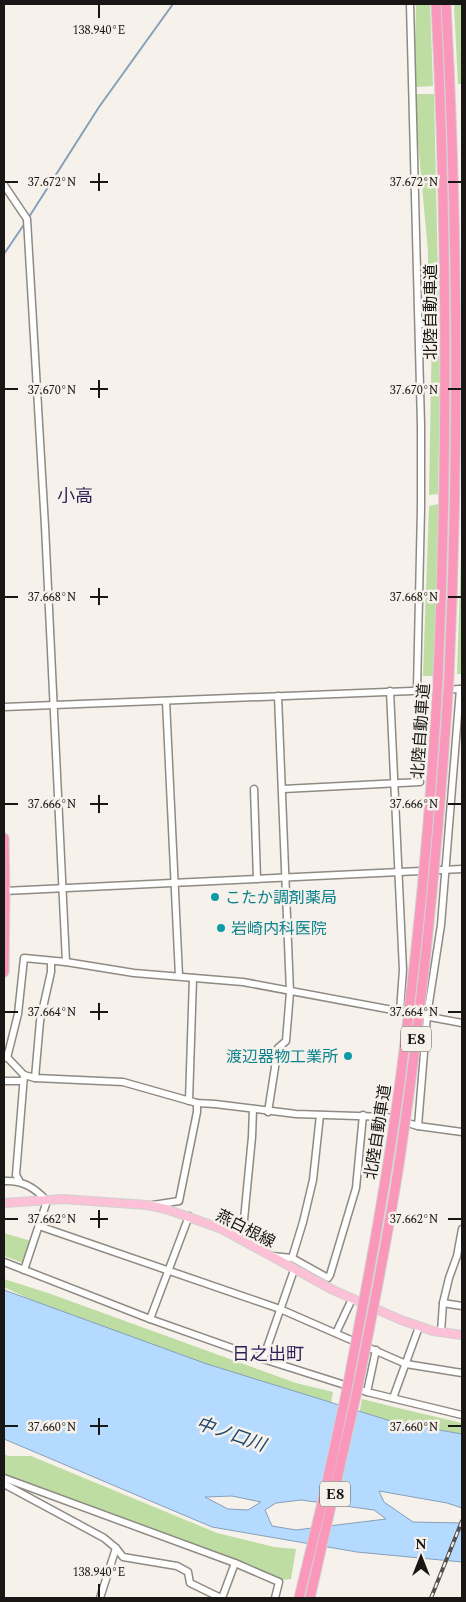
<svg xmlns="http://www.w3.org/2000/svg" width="466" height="1602" font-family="Spectral,'Noto Sans JP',serif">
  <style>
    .green { fill: #bedda2 }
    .water { fill: #b5daff; stroke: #86a0b9; fill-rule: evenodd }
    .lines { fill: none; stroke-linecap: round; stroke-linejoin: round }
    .stream { stroke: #86a0b9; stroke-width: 2 }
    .minor-tunnel { stroke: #d5d0ca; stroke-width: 6; stroke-dasharray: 6 3; stroke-linecap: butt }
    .minor-casing { stroke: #8f8a83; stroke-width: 9 }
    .major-casing { stroke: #d1d1d0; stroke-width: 10 }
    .highway-casing { stroke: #d1d1d0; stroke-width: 11 }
    .minor { stroke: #fff; stroke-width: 6 }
    .major { stroke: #fcc1d6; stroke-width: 8 }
    .highway { stroke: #fa97ba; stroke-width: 9 }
    .rail-casing { stroke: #524f4c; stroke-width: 4 }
    .rail { stroke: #f6f1ea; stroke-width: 2; stroke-dasharray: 5.5; stroke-linecap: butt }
    .highway-bridge-casing { stroke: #d1d1d0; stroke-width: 11; stroke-linecap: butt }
    .highway-bridge { stroke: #fa97ba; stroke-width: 9 }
    .ticks { fill: none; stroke: #191715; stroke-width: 2 }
    .culture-dot { fill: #0f9aa8; stroke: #f6f1ea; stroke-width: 2 }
    .labels { text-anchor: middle; stroke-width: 5; stroke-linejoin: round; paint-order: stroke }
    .shield { fill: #f6f1ea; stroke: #5b5855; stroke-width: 1 }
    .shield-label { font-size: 15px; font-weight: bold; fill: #191715 }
    .street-label { font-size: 16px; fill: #191715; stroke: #f6f1ea }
    .culture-label { font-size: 16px; fill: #0d838f; stroke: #f6f1ea; text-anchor: start }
    .neighbourhood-label { font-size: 18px; fill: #2c1f59; stroke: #f6f1ea }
    .water-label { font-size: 18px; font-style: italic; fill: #1a476e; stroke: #f6f1ea }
    .ticks-label { font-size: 12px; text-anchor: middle; fill: #191715; stroke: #f6f1ea; stroke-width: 5; stroke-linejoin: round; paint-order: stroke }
  </style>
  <rect width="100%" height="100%" fill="#f6f1ea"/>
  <!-- green -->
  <g class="green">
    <polygon points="416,4 430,4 433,86 414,87"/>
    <polygon points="454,4 462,4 462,84 458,84"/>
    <polygon points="416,94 434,94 439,321 434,321 431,318 428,295 428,252 414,98"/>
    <polygon points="432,327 439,327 440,385 438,494 429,495"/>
    <polygon points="439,504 433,676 423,676 429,506"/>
    <polygon points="462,526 462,674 457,674"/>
    <polygon points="4,1233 31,1241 23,1263 4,1256"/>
    <polygon points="4,1279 48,1293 296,1383 333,1392 330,1408 54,1311 4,1287"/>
    <polygon points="362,1399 394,1407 462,1423 462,1439 359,1416"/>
    <polygon points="4,1454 8,1456 31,1456 217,1533 274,1547 296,1549 291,1579 283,1580 222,1554 4,1474"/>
  </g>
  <!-- water -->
  <path class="water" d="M4,1290L207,1364L394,1422L462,1434V1508L447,1503L379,1491L384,1502L413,1522L462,1523V1562L357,1552L212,1527L4,1439ZM232,1496L261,1502L248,1510L228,1509L205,1497ZM301,1500L374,1510L386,1519L296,1530L272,1526L265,1510L276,1503Z"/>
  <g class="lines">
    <!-- stream -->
    <g class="stream">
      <polyline points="29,217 99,107 173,4"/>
      <polyline points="4,254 25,223"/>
    </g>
    <!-- minor-tunnel -->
    <polyline class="minor-tunnel" points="433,324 462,323"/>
    <defs>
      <g id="minor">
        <polyline points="410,4 421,425 421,508 417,689"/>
        <polyline points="4,185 27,219 45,526 66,962"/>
        <polyline points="420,324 433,324"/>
        <polyline points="390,691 403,970 400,1011"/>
        <polyline points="166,701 179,976"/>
        <polyline points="4,707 462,689"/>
        <polyline points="254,789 257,879"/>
        <polyline points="283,789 420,782"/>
        <polyline points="4,891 462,869"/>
        <polyline points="4,1054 24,1075 35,1078 123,1082 197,1103 215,1104 296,1114 387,1117 418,1126 462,1132"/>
        <polyline points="7,1058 18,1014 24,958 66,962 134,973 243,982 462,1023"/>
        <polyline points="35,1078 40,1021 51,972 51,962"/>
        <polyline points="4,1081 22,1081"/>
        <polyline points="189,1101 193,978"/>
        <polyline points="253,1109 252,1137 243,1230 257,1247"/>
        <polyline points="268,1112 278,1048 286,1041 290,992 278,696"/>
        <polyline points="418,1126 427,1016 441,925 460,689"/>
        <polyline points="19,1180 16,1175 24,1075"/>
        <path d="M4,1181C22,1180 34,1187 47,1201L24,1270"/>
        <polyline points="153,1205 179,1201 197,1112 197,1103"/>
        <polyline points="39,1226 280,1309 406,1364 462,1373"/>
        <polyline points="272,1256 292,1258 303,1222 313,1180 320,1115"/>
        <polyline points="292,1258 328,1278 330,1275 356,1188 363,1115"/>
        <polyline points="4,1262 150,1319 189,1216"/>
        <polyline points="443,1303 462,1306"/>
        <polyline points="150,1319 263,1359 294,1270"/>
        <polyline points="441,1332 443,1303 449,1278 457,1256 462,1229"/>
        <polyline points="336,1333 352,1299"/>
        <polyline points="263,1359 367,1392 376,1350"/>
        <polyline points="367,1392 462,1415"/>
        <polyline points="393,1398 419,1327"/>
        <polyline points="4,1478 235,1563 279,1582 275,1598"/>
        <polyline points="4,1484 104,1538 116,1548 123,1557 177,1566 188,1572 190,1583 221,1598"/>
        <polyline points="100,1598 116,1548"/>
        <polyline points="222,1598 235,1563"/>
      </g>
      <polyline id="major" points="4,1203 63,1199 147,1205 166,1209 222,1229 333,1290 401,1320 433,1331 462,1335"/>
      <g id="highway">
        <path d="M436,4C447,228 448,453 438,678"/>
        <path d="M446,4C458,228 459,453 449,677"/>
        <polyline points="4,838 5,891 4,972"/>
        <polyline points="299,1598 325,1491 346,1394"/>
        <polyline points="310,1598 356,1396"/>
      </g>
    </defs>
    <!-- minor casing -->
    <use href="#minor" class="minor-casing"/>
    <!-- major casing -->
    <use href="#major" class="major-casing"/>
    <!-- highway casing -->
    <use href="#highway" class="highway-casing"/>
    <!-- minor -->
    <use href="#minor" class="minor"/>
    <!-- major -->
    <use href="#major" class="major"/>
    <!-- highway -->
    <use href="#highway" class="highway"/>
    <defs>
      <polyline id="rail" points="431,1598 462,1521"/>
    </defs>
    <!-- rail casing -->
    <use href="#rail" class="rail-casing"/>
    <!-- rail -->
    <use href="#rail" class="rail"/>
    <defs>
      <g id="highway-bridge">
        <path d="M346,1394C367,1285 388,1176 402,1066C419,937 431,807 438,678"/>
        <path d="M356,1396C372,1315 389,1233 401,1151C424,994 439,836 449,677"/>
      </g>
    </defs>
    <!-- highway-bridge casing -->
    <use href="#highway-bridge" class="highway-bridge-casing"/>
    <!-- highway-bridge -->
    <use href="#highway-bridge" class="highway-bridge"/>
  </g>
  <!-- ticks -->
  <path class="ticks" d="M99,5V18M99,173V191M5,182H18M90,182H108M448,182H461M99,380V398M5,389H18M90,389H108M448,389H461M99,588V605M5,597H18M90,597H108M448,597H461M99,795V813M5,804H18M90,804H108M448,804H461M99,1003V1020M5,1012H18M90,1012H108M448,1012H461M99,1210V1228M5,1219H18M90,1219H108M448,1219H461M99,1418V1435M5,1426H18M90,1426H108M448,1426H461M99,1584V1597"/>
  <!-- markers -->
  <g class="culture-dot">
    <circle cx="215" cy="897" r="5"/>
    <circle cx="221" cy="928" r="5"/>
    <circle cx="348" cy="1056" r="5"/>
  </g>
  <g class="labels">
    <!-- shield labels -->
    <g class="shield">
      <rect x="401" y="1026.5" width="30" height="25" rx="4"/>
      <rect x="320" y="1481.5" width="30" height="25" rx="4"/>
    </g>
    <g class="shield-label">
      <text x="416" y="1044">E8</text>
      <text x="335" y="1499">E8</text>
    </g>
    <!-- street labels -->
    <g class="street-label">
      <text transform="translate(430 312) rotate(-90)" y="6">北陸自動車道</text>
      <text transform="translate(420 731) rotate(-86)" y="6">北陸自動車道</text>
      <text transform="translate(377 1132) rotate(-81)" y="6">北陸自動車道</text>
      <text transform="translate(246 1228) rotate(27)" y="6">燕白根線</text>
    </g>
    <!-- culture labels -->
    <g class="culture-label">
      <text x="225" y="903">こたか調剤薬局</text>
      <text x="231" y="934">岩崎内科医院</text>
      <text x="338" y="1062" text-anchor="end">渡辺器物工業所</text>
    </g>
    <!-- neighbourhood labels -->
    <g class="neighbourhood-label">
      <text x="75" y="502">小高</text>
      <text x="268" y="1360">日之出町</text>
    </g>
    <!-- water labels -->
    <g class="water-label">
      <text transform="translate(231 1434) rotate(19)" y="6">中ノ口川</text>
    </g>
  </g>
  <g class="ticks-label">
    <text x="99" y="34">138.940°E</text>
    <text x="52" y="186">37.672°N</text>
    <text x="414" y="186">37.672°N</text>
    <text x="52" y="394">37.670°N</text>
    <text x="414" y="394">37.670°N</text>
    <text x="52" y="601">37.668°N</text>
    <text x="414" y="601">37.668°N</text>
    <text x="52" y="808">37.666°N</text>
    <text x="414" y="808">37.666°N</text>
    <text x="52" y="1016">37.664°N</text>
    <text x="414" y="1016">37.664°N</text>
    <text x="52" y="1223">37.662°N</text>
    <text x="414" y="1223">37.662°N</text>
    <text x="52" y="1431">37.660°N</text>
    <text x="414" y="1431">37.660°N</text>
    <text x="99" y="1576">138.940°E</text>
  </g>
  <!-- border -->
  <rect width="466" height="1602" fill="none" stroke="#191715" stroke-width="10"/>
  <!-- north arrow -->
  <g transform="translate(421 1557)" stroke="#f6f1ea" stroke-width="4" paint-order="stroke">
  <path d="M0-4L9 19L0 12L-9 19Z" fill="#191715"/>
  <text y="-8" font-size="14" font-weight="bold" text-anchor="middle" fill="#191715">N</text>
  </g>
</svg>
